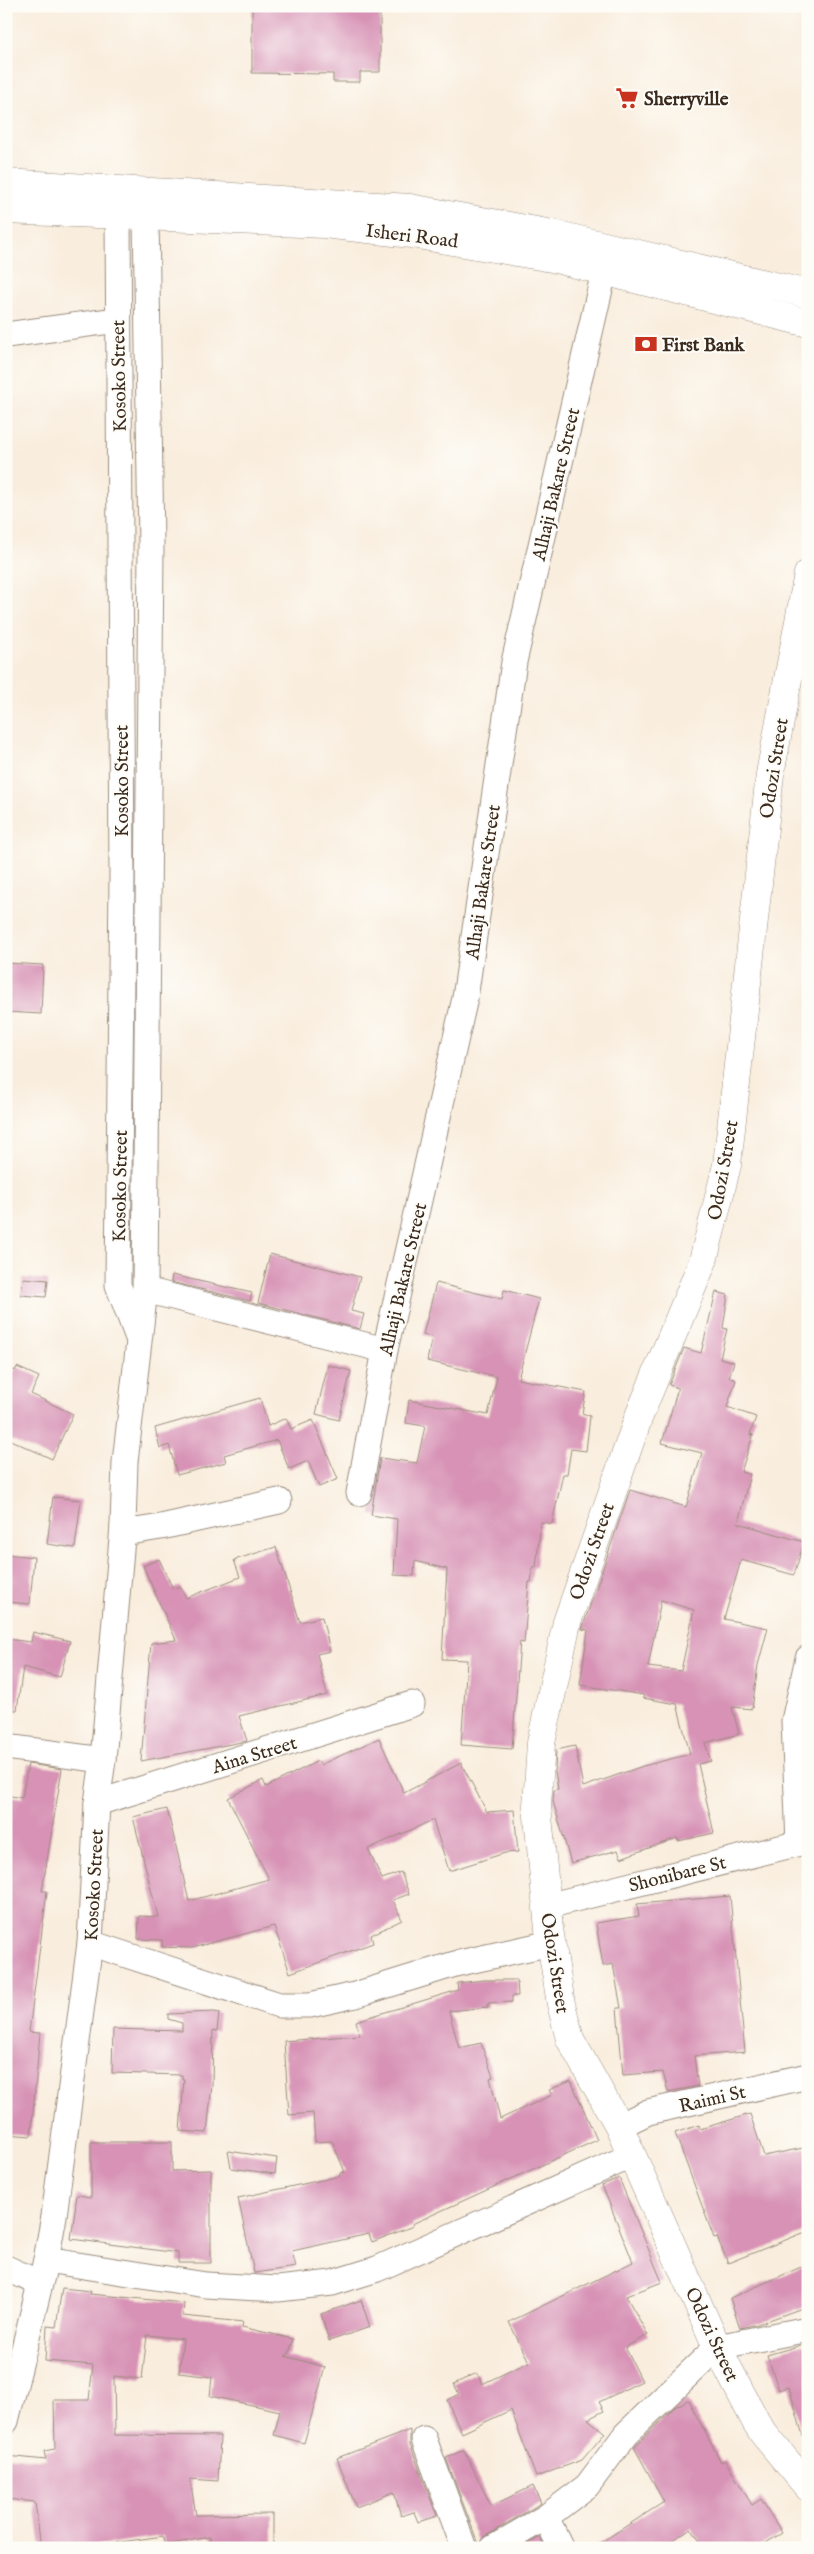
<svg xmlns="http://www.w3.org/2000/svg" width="814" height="2554" font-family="'IM FELL English',serif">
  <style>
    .building { fill: #d792b5; fill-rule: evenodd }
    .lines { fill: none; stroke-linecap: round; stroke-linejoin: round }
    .minor-casing { stroke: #9a8c7e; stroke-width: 27 }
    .major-casing { stroke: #9a8c7e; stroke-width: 29 }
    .minor { stroke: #fff; stroke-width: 25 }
    .major { stroke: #fff; stroke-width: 28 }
    .labels { text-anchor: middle; stroke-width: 4; stroke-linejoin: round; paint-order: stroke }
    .poi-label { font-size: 19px; font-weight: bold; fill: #3b2a1e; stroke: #fdfcf7; text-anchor: start }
    .street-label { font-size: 19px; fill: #3b2a1e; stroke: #fdfcf7 }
  </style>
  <rect width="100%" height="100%" fill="#fdfcf7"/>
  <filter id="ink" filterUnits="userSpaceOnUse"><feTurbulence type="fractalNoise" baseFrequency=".02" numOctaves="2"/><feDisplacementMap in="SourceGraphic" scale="10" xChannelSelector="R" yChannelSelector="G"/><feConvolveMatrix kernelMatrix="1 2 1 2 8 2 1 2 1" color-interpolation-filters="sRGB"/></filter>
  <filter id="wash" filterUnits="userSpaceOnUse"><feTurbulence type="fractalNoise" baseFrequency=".0096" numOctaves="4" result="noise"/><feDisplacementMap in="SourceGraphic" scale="20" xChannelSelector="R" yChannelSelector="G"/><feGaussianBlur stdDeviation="1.12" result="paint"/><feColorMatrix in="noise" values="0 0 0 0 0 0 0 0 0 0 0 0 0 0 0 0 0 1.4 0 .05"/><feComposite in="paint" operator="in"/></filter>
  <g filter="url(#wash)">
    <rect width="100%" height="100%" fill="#f9eddd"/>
    <g id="blocks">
      <!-- building -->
      <g class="building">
        <polygon points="252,6 380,6 380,72 360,72 360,82 333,82 333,74 252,73"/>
        <polygon points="6,963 43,965 41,1014 6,1012"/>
        <polygon points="270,1254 360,1277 351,1311 364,1314 360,1329 258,1303"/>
        <polygon points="172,1275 252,1293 250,1301 171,1282"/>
        <polygon points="23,1278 48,1280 46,1297 21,1295"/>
        <polygon points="436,1283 502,1299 504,1290 539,1299 518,1379 586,1392 582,1413 590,1416 586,1451 571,1449 567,1474 563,1474 552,1524 541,1522 536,1567 533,1567 531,1582 529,1582 524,1643 520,1642 512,1749 461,1745 467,1660 442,1659 447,1569 415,1561 414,1576 394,1575 397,1519 371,1515 380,1458 417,1463 425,1426 406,1423 409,1400 488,1415 497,1377 427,1361 432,1337 423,1335"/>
        <path d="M716,1292L728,1295L723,1328L727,1329L720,1358L734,1362L729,1377L736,1380L727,1407L756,1417L750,1434L753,1435L741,1472L750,1474L738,1523L804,1542L794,1575L741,1560L724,1619L768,1628L758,1665L752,1709L732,1707L739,1734L705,1743L711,1761L698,1764L714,1833L678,1841L677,1838L621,1858L618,1850L571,1863L553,1801L554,1790L558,1789L555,1772L556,1750L575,1746L583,1787L643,1766L690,1754L677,1704L643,1698L644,1695L580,1685L588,1630L582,1629L630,1490L686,1507L702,1453L662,1443L678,1388L669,1385L684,1348L701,1353ZM661,1600L694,1610L681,1671L648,1667Z"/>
        <polygon points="328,1365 351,1371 339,1420 316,1414"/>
        <polygon points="6,1367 15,1371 17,1367 39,1377 31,1394 73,1414 52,1459 6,1438"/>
        <polygon points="260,1398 268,1426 286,1418 291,1429 313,1420 338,1479 319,1487 308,1461 289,1469 277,1440 224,1455 226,1462 177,1475 169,1445 160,1448 155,1428"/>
        <polygon points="53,1497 81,1500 75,1548 47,1544"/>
        <polygon points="276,1547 300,1622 322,1617 330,1651 317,1654 327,1695 239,1716 247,1741 141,1761 151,1643 176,1640 143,1566 159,1559 173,1589 180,1586 186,1598 240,1577 234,1560"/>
        <polygon points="6,1554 34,1557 30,1604 6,1602"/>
        <polygon points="33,1632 70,1641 60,1677 23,1667 17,1710 6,1710 6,1639 31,1642"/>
        <polygon points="379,1738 404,1793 461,1763 487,1812 514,1810 518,1852 505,1853 449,1871 433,1820 368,1849 382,1879 401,1872 409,1894 393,1900 402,1920 371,1935 373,1943 290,1973 274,1926 192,1948 162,1947 162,1940 138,1939 139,1916 158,1917 133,1817 167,1809 189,1901 269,1879 228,1798 263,1780 266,1787 318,1761 320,1765"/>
        <polygon points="28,1764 62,1769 42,1891 47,1891 29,2032 40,2033 31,2136 6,2134 6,1795 22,1798"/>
        <polygon points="730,1896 745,2052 694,2056 698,2086 668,2092 663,2072 623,2075 617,2008 621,2008 613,1964 603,1966 596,1923 639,1916 637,1904"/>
        <polygon points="485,1980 517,1980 518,1996 512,1996 512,2002 488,2003 488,2007 449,2011 459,2048 481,2043 493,2077 490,2078 500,2119 552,2095 549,2090 571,2081 597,2140 412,2224 413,2226 372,2242 369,2234 292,2251 296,2267 254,2273 238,2198 340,2176 340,2173 345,2172 332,2141 315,2142 313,2113 289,2115 284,2041 360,2035 356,2021 458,1990 457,1983"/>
        <polygon points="214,2012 219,2013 217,2031 213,2030 212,2085 207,2133 180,2131 184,2079 182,2079 182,2075 112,2073 113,2029 182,2031 182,2023 168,2019 168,2014"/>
        <polygon points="750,2114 764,2156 808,2147 808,2231 728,2263 717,2237 714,2238 675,2133 699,2125 700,2129"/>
        <polygon points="91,2142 172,2142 172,2171 211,2170 211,2263 178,2263 178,2253 71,2239 77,2195 91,2197"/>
        <polygon points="228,2151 277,2158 275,2174 231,2168"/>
        <polygon points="619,2178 662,2282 626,2296 648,2335 625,2347 642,2381 599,2402 604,2411 588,2419 605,2433 582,2460 536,2477 511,2410 462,2433 447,2400 459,2394 454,2384 477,2373 482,2384 529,2362 509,2322 633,2262 602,2185"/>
        <polygon points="808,2264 808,2306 758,2324 740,2328 730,2298"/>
        <polygon points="62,2288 91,2291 90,2294 184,2303 183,2316 243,2322 242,2327 293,2339 289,2354 285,2356 325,2367 304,2443 274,2435 280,2411 210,2396 212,2377 179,2373 183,2339 147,2335 142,2379 114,2376 115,2435 220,2436 218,2481 190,2479 196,2515 273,2514 273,2548 212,2548 210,2537 164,2545 163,2536 79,2548 41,2548 35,2502 6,2499 6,2456 46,2460 44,2451 55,2449 54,2400 89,2400 93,2365 45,2361 47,2326 56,2327"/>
        <polygon points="361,2300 370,2327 329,2341 321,2314"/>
        <polygon points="805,2344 808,2351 808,2436 803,2436 789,2387 779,2390 767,2355"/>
        <polygon points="688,2400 721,2462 725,2460 752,2505 761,2499 782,2533 758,2548 704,2548 691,2528 660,2548 592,2548 664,2502 634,2447 675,2407"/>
        <polygon points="410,2430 410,2444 437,2516 418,2522 414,2512 401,2516 394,2492 356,2507 337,2458"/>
        <polygon points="464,2450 491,2506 533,2486 541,2503 486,2536 479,2546 446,2458"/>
        <polygon points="540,2537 545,2548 522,2548"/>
      </g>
    </g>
  </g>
  <g filter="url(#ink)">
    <use href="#blocks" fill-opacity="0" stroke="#9a8c7e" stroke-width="1"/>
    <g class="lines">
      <defs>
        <g id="minor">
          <polyline points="118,215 122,875 118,1285 138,1338"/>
          <polyline points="6,335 117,320"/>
          <polyline points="145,1290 385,1350"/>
          <polyline points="359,1493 385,1350 465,998 514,662 604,272"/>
          <polyline points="123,1526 136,1531 161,1527 279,1501"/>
          <polyline points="6,1747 103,1760"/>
          <polyline points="97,1803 412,1704"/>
          <polyline points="799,1843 794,1721 808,1658"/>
          <polyline points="547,1906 808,1841"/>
          <polyline points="90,1943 279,2005 310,2005 355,1995 455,1964 551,1943"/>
          <polyline points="619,2126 648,2112 808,2076"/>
          <polyline points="46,2260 206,2285 278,2289 332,2283 377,2269 631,2156"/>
          <polyline points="6,2268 39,2283"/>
          <polyline points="6,2421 46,2260 54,2216 90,1943 97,1803 103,1760 123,1526 125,1462 145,1290 151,545 146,216"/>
          <polyline points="424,2439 464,2548"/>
          <polyline points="546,2517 561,2548"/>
          <polyline points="493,2548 546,2517 587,2486 626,2434 717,2347 808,2329"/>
        </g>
        <g id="major">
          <polyline points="6,183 410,208 558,235 808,294"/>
          <polyline points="6,210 324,224 412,234 552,258 808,323"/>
          <polyline points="808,574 770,774 727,1165 703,1261 639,1416 567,1622 541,1743 537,1806 549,1929 561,2004 570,2039 619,2126 717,2347 756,2422 763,2433 808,2487"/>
        </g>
      </defs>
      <!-- minor casing -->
      <use href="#minor" class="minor-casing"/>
      <!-- major casing -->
      <use href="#major" class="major-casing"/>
      <!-- minor -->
      <use href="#minor" class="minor"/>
      <!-- major -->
      <use href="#major" class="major"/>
    </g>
  </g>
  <!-- icons -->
  <defs>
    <symbol id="supermarket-bare" viewBox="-9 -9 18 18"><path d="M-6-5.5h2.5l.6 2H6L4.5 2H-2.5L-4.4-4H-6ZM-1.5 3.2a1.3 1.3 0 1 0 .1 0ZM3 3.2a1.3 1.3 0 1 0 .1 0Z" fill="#c8321e" stroke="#fdfcf7" stroke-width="2.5" paint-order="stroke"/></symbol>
    <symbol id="bank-bare" viewBox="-9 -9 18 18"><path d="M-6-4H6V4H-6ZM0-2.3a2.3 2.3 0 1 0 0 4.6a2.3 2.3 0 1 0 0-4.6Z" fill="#c8321e" stroke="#fdfcf7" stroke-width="2.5" paint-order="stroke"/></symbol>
  </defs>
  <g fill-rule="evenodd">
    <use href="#supermarket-bare" x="611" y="82" width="32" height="32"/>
    <use href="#bank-bare" x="630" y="328" width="32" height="32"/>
  </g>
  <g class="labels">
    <!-- poi labels -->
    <g class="poi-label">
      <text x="644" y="105">Sherryville</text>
      <text x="662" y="351">First Bank</text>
    </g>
    <!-- street labels -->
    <g class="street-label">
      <text transform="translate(412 235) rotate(7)" y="7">Isheri Road</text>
      <text transform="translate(118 376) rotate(-91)" y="7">Kosoko Street</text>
      <text transform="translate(555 484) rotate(-77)" y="7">Alhaji Bakare Street</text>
      <text transform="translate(773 768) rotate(-81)" y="7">Odozi Street</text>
      <text transform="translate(121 781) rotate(-90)" y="7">Kosoko Street</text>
      <text transform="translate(482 882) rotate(-82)" y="7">Alhaji Bakare Street</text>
      <text transform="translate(722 1170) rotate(-80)" y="7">Odozi Street</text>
      <text transform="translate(119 1186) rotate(-89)" y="7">Kosoko Street</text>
      <text transform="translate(402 1279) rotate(-77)" y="7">Alhaji Bakare Street</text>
      <text transform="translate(591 1551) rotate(-71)" y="7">Odozi Street</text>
      <text transform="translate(254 1754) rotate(-17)" y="7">Aina Street</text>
      <text transform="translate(677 1873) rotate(-14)" y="7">Shonibare St</text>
      <text transform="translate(93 1885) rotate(-87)" y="7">Kosoko Street</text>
      <text transform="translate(556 1963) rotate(81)" y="7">Odozi Street</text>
      <text transform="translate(712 2098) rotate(-13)" y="7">Raimi St</text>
      <text transform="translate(713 2334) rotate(65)" y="7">Odozi Street</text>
    </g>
  </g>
  <!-- margin -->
  <rect width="814" height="2554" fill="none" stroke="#fdfcf7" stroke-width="25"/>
</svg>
